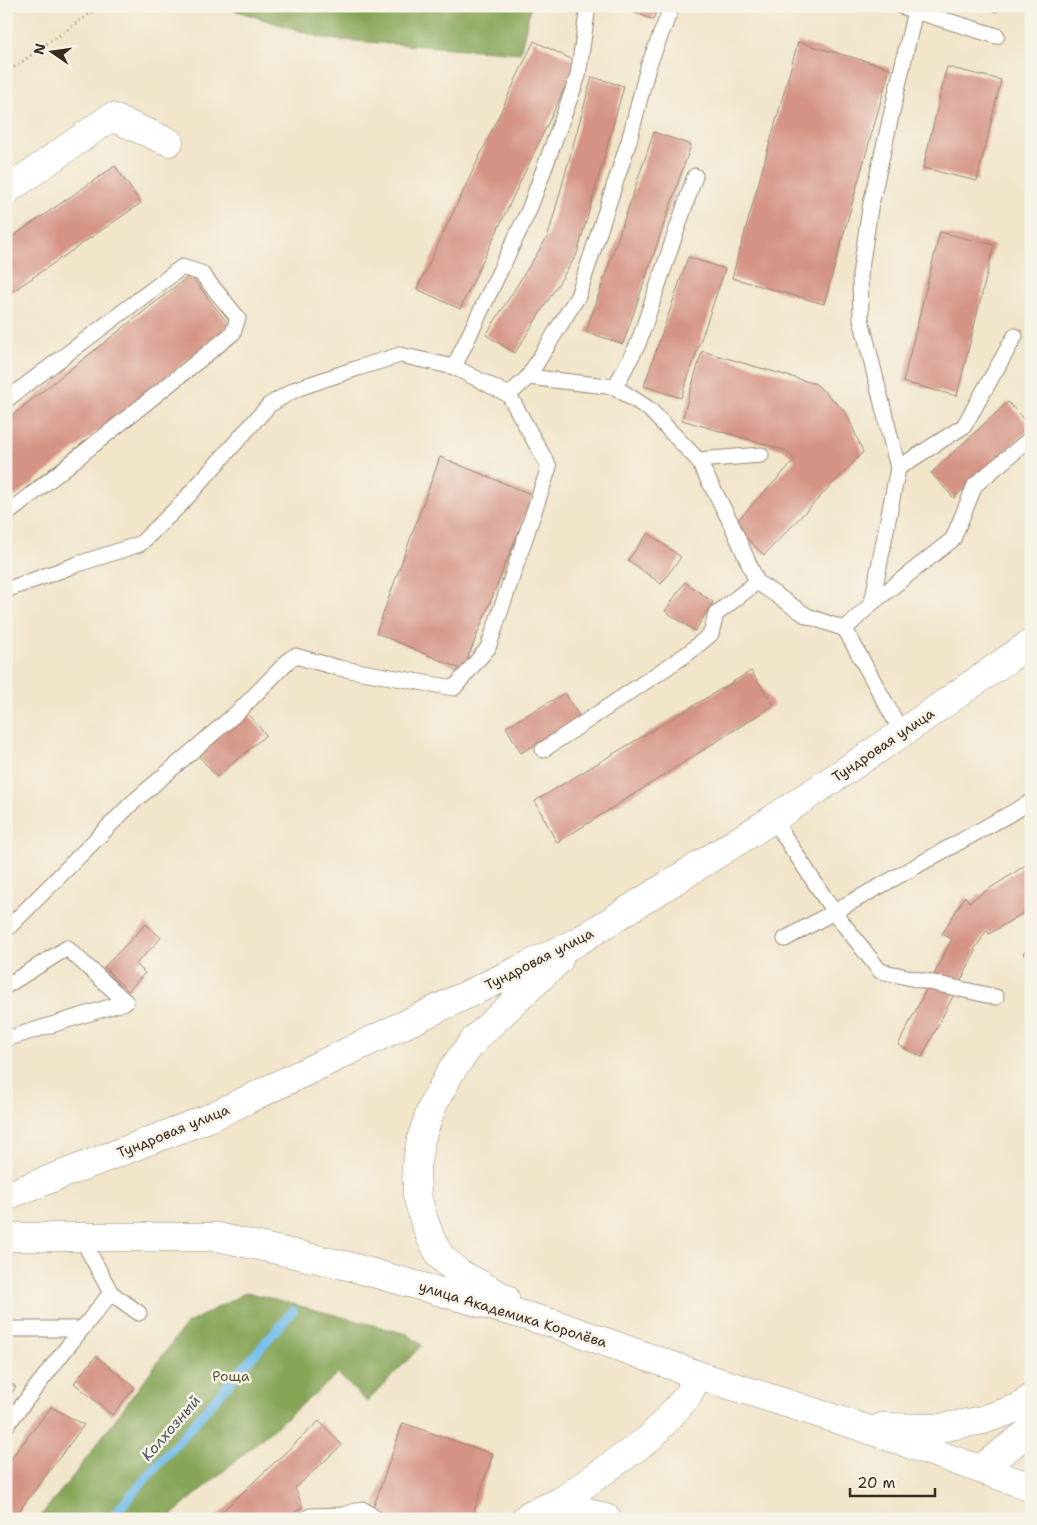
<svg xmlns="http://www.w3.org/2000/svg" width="1037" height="1525" font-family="'Shantell Sans',sans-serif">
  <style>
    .forest { fill: #85a457; stroke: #60673a }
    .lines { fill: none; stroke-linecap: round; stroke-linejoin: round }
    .stream { stroke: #74beed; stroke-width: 9 }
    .building { fill: #d49384 }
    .service-casing { stroke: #968874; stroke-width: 17 }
    .minor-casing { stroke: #968874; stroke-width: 29 }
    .primary-casing { stroke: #968874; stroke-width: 29 }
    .path { stroke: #968874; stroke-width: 3; stroke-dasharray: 1 4; stroke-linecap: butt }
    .service { stroke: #fff; stroke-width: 15 }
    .minor { stroke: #fff; stroke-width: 28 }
    .primary { stroke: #fff; stroke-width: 28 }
    .labels { text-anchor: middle; stroke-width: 5; stroke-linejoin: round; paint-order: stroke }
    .street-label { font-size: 14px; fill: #3b2a1e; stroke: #f7f3e8 }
    .park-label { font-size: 14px; fill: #5b5632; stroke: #f7f3e8 }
    .water-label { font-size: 15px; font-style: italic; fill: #4c565c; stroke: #f7f3e8 }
  </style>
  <rect width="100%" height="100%" fill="#f7f3e8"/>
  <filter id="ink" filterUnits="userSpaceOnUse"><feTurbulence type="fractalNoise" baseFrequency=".02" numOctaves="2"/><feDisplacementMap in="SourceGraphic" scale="10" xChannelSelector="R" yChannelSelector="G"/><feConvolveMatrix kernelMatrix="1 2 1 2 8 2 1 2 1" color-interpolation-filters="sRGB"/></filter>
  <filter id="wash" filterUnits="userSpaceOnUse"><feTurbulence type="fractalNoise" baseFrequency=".0096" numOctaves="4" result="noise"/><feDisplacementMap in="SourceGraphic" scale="20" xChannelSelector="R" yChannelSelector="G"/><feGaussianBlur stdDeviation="1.12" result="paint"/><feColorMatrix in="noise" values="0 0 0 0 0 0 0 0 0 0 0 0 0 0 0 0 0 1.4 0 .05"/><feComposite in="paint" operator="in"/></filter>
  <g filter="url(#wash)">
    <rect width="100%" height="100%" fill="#f1e5ca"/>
    <!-- forest -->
    <g class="forest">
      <polygon points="221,6 531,6 520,53 326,39"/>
      <polygon points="247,1292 407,1334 422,1345 367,1402 338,1374 167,1519 38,1519 73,1476 186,1324"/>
    </g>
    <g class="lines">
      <!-- stream -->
      <polyline class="stream" points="110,1519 293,1311"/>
    </g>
    <g id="blocks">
      <!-- building -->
      <g class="building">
        <polygon points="619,6 658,6 653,20"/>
        <polygon points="978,6 999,6 997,12"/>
        <polygon points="534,41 577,62 460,309 417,289"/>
        <polygon points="798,42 890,68 824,304 732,278"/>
        <polygon points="947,67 1001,80 977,181 923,168"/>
        <polygon points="592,77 624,86 577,254 515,353 486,335 548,236"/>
        <polygon points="654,132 691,145 623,344 586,332"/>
        <polygon points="115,166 141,203 6,296 6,241"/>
        <polygon points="940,232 994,245 957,396 903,382"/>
        <polygon points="688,257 725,269 681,398 644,386"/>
        <polygon points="190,275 230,326 6,504 6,420"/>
        <polygon points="702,351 816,384 846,412 863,452 764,555 733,525 795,460 784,450 682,420"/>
        <polygon points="1008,402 1031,428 954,498 931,473"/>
        <polygon points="440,457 533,495 463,670 376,633"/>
        <polygon points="648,533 681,557 661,584 628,560"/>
        <polygon points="685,582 713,602 695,631 665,611"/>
        <polygon points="751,671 774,705 557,843 535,801"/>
        <polygon points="565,693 580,718 521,753 506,727"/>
        <polygon points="246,712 266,735 217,777 197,754"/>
        <polygon points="1029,863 1031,865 1031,908 989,934 987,930 974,950 976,951 922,1057 898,1045 952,939 942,934 965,896 969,902"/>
        <polygon points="146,924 161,938 136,964 145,973 128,991 104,967"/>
        <polygon points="1031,948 1031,965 1023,953"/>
        <polygon points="96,1356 135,1387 112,1415 74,1383"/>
        <polygon points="6,1380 16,1387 6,1401"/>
        <polygon points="51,1407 84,1425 13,1519 6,1519 6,1465"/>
        <polygon points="319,1421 342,1445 295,1488 303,1507 284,1519 214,1519"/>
        <polygon points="403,1423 493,1454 474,1511 489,1516 488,1519 394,1519 372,1511"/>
      </g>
    </g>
  </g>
  <g filter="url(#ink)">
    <use href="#blocks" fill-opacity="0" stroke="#968874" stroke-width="1"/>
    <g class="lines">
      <defs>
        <g id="service">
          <polyline points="915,11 997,36"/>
          <polyline points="454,367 529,210 578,76 588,6"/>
          <polyline points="528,377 615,387 649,409 698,460 730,521 757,582 807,616 845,629 902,733"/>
          <polyline points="615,387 638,344 695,176"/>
          <polyline points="6,400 182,267 201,273 238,318 233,333 6,515"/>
          <polyline points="698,460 761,455"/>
          <polyline points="898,468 964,426 1015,336"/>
          <polyline points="6,590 78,564 140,544 181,504 269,405 296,389 358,368 400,355 454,367 509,395"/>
          <polyline points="872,603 953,539 975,485 1031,438"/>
          <polyline points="845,629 872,603 898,468 861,319 860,275 870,208 915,11 900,6"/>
          <polyline points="543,750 687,654 711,634 716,614 757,582"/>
          <polyline points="773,819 834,912 880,971 996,997"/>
          <polyline points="6,930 131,804 240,710 291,658 295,656 339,668 454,688 488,648 549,467 509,395 528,377 578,296 629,141 648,67 672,6"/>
          <polyline points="785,939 1031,802"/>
          <polyline points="6,986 67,948 126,1002 6,1039"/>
          <polyline points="111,1293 139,1313"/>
          <polyline points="6,1329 81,1329"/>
          <polyline points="6,1426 65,1350 111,1293 81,1237"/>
          <polyline points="306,1519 310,1516 343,1515 362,1509 377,1519"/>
        </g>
        <g id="minor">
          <polyline points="6,191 111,117 169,142"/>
          <polyline points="560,1502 608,1519"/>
          <polyline points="525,1519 531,1514 560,1502 650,1438 687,1397 698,1375"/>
        </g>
        <g id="primary">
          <polyline points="6,1196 209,1118 577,942 773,819 902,733 1031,643"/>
          <polyline points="6,1237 218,1237 348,1266 555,1324 698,1375 861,1427 1031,1487"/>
          <polyline points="505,1298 459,1273 441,1257 431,1239 423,1217 417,1195 416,1167 421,1139 432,1107 451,1071 475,1039 559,960"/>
          <polyline points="882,1427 940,1428 983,1420 1020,1407 1031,1398"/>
          <polyline points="980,1469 1031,1430"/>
        </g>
      </defs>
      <!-- service casing -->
      <use href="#service" class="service-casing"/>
      <!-- minor casing -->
      <use href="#minor" class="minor-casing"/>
      <!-- primary casing -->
      <use href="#primary" class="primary-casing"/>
      <!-- path -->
      <polyline class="path" points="6,73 92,12 95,6"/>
      <!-- service -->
      <use href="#service" class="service"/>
      <!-- minor -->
      <use href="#minor" class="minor"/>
      <!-- primary -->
      <use href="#primary" class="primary"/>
    </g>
  </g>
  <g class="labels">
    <!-- street labels -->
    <g class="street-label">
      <text transform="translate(883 745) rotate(-34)" y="5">Тундровая улица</text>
      <text transform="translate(539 959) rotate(-27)" y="5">Тундровая улица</text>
      <text transform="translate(173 1131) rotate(-22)" y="5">Тундровая улица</text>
      <text transform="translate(513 1314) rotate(17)" y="5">улица Академика Королёва</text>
    </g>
    <!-- park labels -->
    <g class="park-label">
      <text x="231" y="1381">Роща</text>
    </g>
    <!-- water labels -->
    <g class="water-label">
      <text transform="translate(171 1428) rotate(-49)" y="5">Колхозный</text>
    </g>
  </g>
  <!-- margin -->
  <rect width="1037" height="1525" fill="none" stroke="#f7f3e8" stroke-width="25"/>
  <!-- north arrow -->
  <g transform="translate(52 52) rotate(283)" stroke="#f7f3e8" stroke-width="4" paint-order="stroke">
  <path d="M0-4L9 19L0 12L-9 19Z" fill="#3b2a1e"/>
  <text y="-8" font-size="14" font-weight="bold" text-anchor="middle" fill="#3b2a1e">N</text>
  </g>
  <!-- scale -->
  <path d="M850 1488v8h85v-8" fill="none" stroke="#3b2a1e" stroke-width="2.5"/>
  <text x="857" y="1488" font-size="15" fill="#3b2a1e" stroke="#f7f3e8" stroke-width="4" paint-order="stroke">20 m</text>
</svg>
